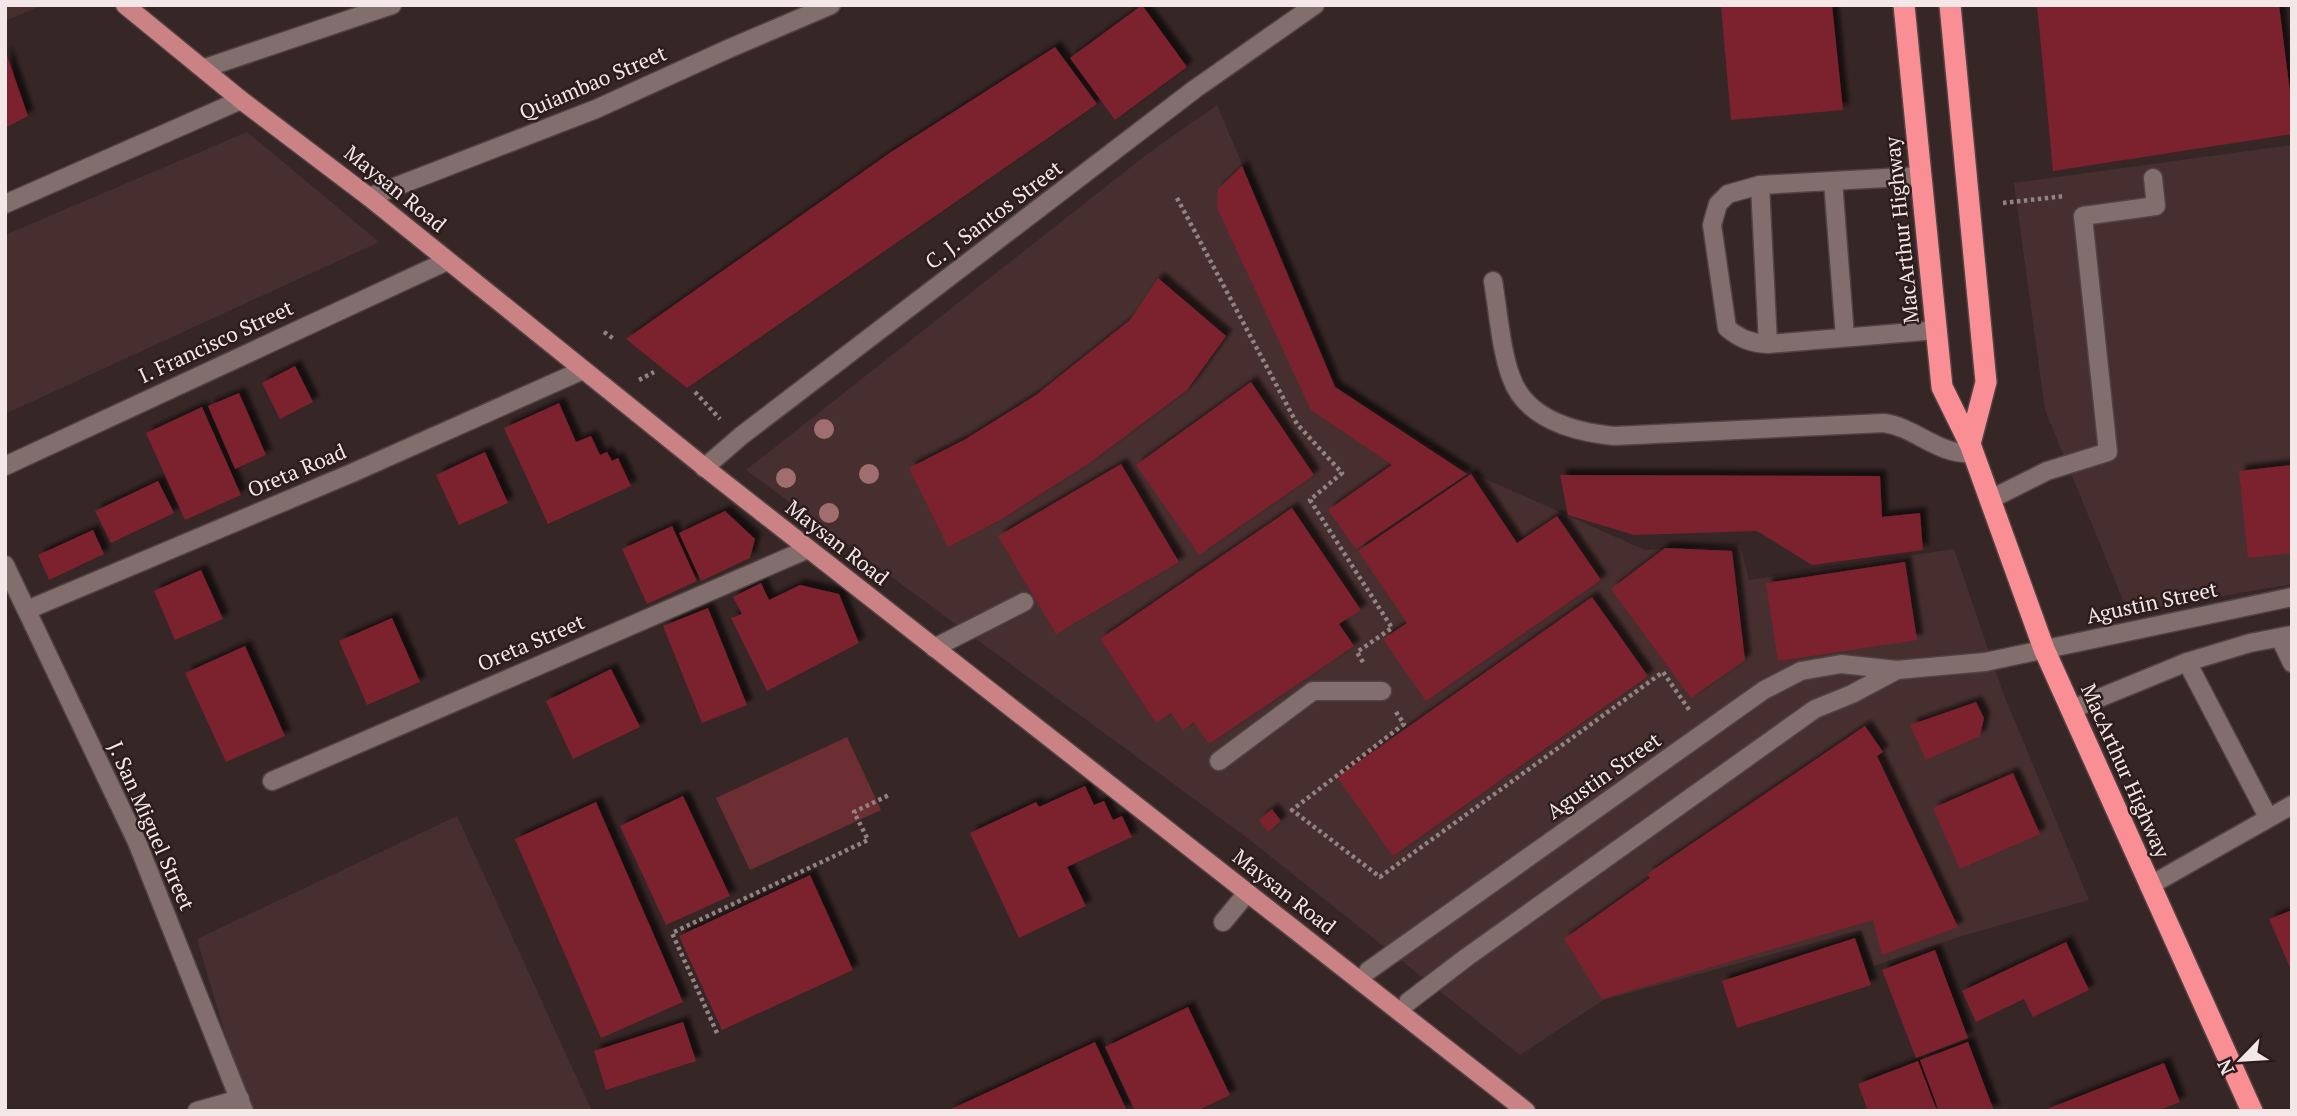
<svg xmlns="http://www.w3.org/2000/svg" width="2297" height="1116" font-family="'PT Serif',serif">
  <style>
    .built { fill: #472f2f }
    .green { fill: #6d2e33 }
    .building { fill: #7c212d; filter: url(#shadow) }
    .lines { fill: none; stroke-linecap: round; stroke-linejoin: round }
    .lane-casing { stroke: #514243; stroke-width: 21 }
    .street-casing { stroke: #514243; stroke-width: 21 }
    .secondary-casing { stroke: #514243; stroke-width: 21 }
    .primary-casing { stroke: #514243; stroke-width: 21 }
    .highway-casing { stroke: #514243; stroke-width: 24 }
    .path { stroke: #928383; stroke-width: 4.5; stroke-dasharray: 3.5 3.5; stroke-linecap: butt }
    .lane { stroke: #836e6e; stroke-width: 18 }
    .street { stroke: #836e6e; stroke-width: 18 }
    .secondary { stroke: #836e6e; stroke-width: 18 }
    .primary { stroke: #ca8285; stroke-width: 18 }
    .highway { stroke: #f98f95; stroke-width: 21 }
    .tree { fill: #a06e6f }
    .labels { text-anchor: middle; stroke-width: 5; stroke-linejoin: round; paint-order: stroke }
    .street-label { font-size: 21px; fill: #f3e7e7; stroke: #2d1c1c }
  </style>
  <defs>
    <filter id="shadow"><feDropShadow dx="6" dy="-6" stdDeviation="2" flood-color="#0009"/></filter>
  </defs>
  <rect width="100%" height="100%" fill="#372626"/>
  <!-- built -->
  <g class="built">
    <polygon points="5,5 36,5 38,7 5,21"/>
    <polygon points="1217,105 1336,386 1470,472 1645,550 1740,545 1749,580 1954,549 2003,693 2089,900 1965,935 1874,966 1861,930 1603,1000 1520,1055 1250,840 746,470 1146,155"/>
    <polygon points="247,132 379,242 5,414 5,235"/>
    <polygon points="2292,145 2292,584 2128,612 2045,410 2014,183"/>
    <polygon points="457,816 592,1111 248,1111 197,939"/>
  </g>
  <!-- green -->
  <polygon class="green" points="847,737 881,810 750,870 716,798"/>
  <!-- building -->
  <g class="building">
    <polygon points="1142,5 1187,67 1115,120 1070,58"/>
    <polygon points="1832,5 1843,110 1731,120 1721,6"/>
    <polygon points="2037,5 2279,5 2292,108 2292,134 2053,171"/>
    <polygon points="1055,47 1097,104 687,388 626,339 891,152"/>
    <polygon points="5,50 28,116 5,128"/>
    <polygon points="1242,166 1335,387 1467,474 1356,549 1328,510 1392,465 1311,410 1217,208 1218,189"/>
    <polygon points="1158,278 1226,336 1187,390 1088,464 1000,520 948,547 909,468 964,440 1036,395 1130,320"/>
    <polygon points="295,366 313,402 280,419 262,383"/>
    <polygon points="1251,382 1314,475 1199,555 1136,465"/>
    <polygon points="239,393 266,455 235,469 208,406"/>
    <polygon points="559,403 576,442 591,436 600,455 607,452 612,461 618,458 631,486 548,524 504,428"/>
    <polygon points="202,407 241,495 185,520 146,433"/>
    <polygon points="485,452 508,503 459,525 436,475"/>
    <polygon points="1121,464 1179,562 1056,634 998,536"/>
    <polygon points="2292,465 2292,553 2248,558 2239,471"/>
    <polygon points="1471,474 1517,543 1557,516 1601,580 1426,701 1383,639 1407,623 1358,551"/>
    <polygon points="1560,475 1880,476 1882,517 1920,513 1923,550 1812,565 1757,531 1634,535 1568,515"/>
    <polygon points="158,481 174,513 111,543 95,511"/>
    <polygon points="1292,508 1361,610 1339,624 1354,646 1209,744 1194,722 1183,730 1171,713 1156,723 1100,639"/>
    <polygon points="725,511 755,539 750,558 701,581 679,533"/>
    <polygon points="672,526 697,581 647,604 622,549"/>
    <polygon points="93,530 104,554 49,580 38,555"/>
    <polygon points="1665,548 1732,551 1745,660 1691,698 1611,589"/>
    <polygon points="1905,562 1917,640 1778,661 1766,583"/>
    <polygon points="201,570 223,619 175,640 154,591"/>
    <polygon points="761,583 769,600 800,585 839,594 859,643 767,691 731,618 742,614 733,597"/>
    <polygon points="1592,597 1648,676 1393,856 1337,777"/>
    <polygon points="708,608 747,705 702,723 663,626"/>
    <polygon points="392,618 420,682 367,705 339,641"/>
    <polygon points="245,646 285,736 226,762 185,673"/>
    <polygon points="611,669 640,727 573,759 546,701"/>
    <polygon points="1976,702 1984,718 1980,736 1926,760 1910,725"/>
    <polygon points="1865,726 1883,752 1877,756 1958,927 1882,955 1873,920 1602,999 1564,939 1650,878 1647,874"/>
    <polygon points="2013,773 2040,834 1960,869 1933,808"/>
    <polygon points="1085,786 1094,805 1104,801 1113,820 1122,816 1132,837 1067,867 1086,906 1019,938 970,833 1036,802 1039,807"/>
    <polygon points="683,796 730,896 666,925 620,826"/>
    <polygon points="596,802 683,1002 601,1038 515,839"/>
    <polygon points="1272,809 1281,821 1268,832 1259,820"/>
    <polygon points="810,875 853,970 722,1030 679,936"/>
    <polygon points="2292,910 2292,972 2269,919"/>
    <polygon points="1855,938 1871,985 1737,1028 1722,981"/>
    <polygon points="2066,942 2089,990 2033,1017 2024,999 1976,1022 1962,991"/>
    <polygon points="1935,950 1968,1038 1916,1058 1882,970"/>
    <polygon points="1188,1007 1230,1095 1197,1111 1135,1111 1105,1047"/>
    <polygon points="683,1022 696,1061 606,1090 594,1051"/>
    <polygon points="1095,1042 1127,1111 947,1111"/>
    <polygon points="1968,1042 1994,1111 1939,1111 1920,1060"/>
    <polygon points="1918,1061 1937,1111 1868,1111 1858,1084"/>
    <polygon points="2164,1063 2180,1102 2157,1111 2042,1111"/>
  </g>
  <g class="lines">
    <defs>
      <g id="lane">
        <path d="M1921,176L1760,185L1728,194L1718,204L1712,225L1727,328C1740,339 1751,343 1768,344L1937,330"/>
        <polyline points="1833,181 1845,337"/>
        <polyline points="1760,185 1768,344"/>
        <polyline points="5,204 241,100"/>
        <path d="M1493,281C1498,310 1501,351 1511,377C1526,420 1574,432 1614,436L1884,423C1915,427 1939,456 1973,453"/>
        <polyline points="1989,500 2047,471 2108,452 2083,216 2156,206 2153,178"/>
        <polyline points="2280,638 2292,663"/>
        <polyline points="934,648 1024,602"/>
        <polyline points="2187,662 2268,817"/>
        <polyline points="2070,710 2187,662 2250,643 2292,635"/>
        <polyline points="1219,761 1313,691 1382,691"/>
        <polyline points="2149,886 2292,805"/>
        <polyline points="1223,922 1247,893"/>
        <polyline points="197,1111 240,1099"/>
      </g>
      <g id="street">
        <polyline points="205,68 392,5"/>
        <polyline points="369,197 596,109 728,49 831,5"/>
        <polyline points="5,565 137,842 244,1111"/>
        <polyline points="27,610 352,473 583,370"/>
        <polyline points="272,781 808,549"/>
        <polyline points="1368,971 1764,690 1801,671 1841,664 1897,670 1985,662 2292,597"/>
        <polyline points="1408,1002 1467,957 1815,709 1852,694 1897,670"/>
      </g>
      <g id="secondary">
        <polyline points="5,466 447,261"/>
        <polyline points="704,468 741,436 1195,89 1315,5"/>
      </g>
      <polyline id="primary" points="125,5 241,100 369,197 713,474 1526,1111"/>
      <g id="highway">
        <polyline points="1904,5 1942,387 1970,444 2044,649 2252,1111"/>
        <polyline points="1950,5 1986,382 1970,444"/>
      </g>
    </defs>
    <!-- lane casing -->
    <use href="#lane" class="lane-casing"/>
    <!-- street casing -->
    <use href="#street" class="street-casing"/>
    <!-- secondary casing -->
    <use href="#secondary" class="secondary-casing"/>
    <!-- primary casing -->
    <use href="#primary" class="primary-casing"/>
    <!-- highway casing -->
    <use href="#highway" class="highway-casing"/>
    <!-- path -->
    <g class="path">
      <polyline points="1177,198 1297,424 1342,473 1310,500 1392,628 1357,652 1364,664"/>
      <polyline points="2003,203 2065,196"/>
      <polyline points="604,332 614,339"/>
      <polyline points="639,380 654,372"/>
      <polyline points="695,392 720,419"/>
      <polyline points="1396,712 1404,724 1292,810 1380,877 1663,672 1690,711"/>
      <polyline points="717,1033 672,933 868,840 854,812 889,795"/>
    </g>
    <!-- lane -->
    <use href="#lane" class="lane"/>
    <!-- street -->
    <use href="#street" class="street"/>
    <!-- secondary -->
    <use href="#secondary" class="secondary"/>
    <!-- primary -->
    <use href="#primary" class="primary"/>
    <!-- highway -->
    <use href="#highway" class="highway"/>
  </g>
  <!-- trees -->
  <g class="tree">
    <circle cx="824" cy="429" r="10"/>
    <circle cx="869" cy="474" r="10"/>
    <circle cx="786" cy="478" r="10"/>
    <circle cx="829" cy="513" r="10"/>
  </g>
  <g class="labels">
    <!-- street labels -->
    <g class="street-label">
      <text transform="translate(593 83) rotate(-23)" y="7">Quiambao Street</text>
      <text transform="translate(395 189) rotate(39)" y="7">Maysan Road</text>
      <text transform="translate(994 215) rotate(-37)" y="7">C. J. Santos Street</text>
      <text transform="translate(1902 230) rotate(-96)" y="7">MacArthur Highway</text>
      <text transform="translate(216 342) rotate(-25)" y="7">I. Francisco Street</text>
      <text transform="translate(297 471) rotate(-23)" y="7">Oreta Road</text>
      <text transform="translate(837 543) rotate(38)" y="7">Maysan Road</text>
      <text transform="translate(2152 603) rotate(-12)" y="7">Agustin Street</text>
      <text transform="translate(531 643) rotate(-23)" y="7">Oreta Street</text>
      <text transform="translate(2125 771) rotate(66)" y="7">MacArthur Highway</text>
      <text transform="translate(1604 776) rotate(-35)" y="7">Agustin Street</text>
      <text transform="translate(151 826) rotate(66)" y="7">J. San Miguel Street</text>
      <text transform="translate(1284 892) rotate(38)" y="7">Maysan Road</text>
    </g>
  </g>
  <!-- border -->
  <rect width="2297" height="1116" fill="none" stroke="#f3e7e7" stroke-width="14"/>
  <!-- north arrow -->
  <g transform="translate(2241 1060) rotate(245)" stroke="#2d1c1c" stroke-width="5" paint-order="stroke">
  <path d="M0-5L12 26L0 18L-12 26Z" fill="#f3e7e7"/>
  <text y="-10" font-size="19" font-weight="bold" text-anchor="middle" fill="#f3e7e7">N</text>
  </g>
</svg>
